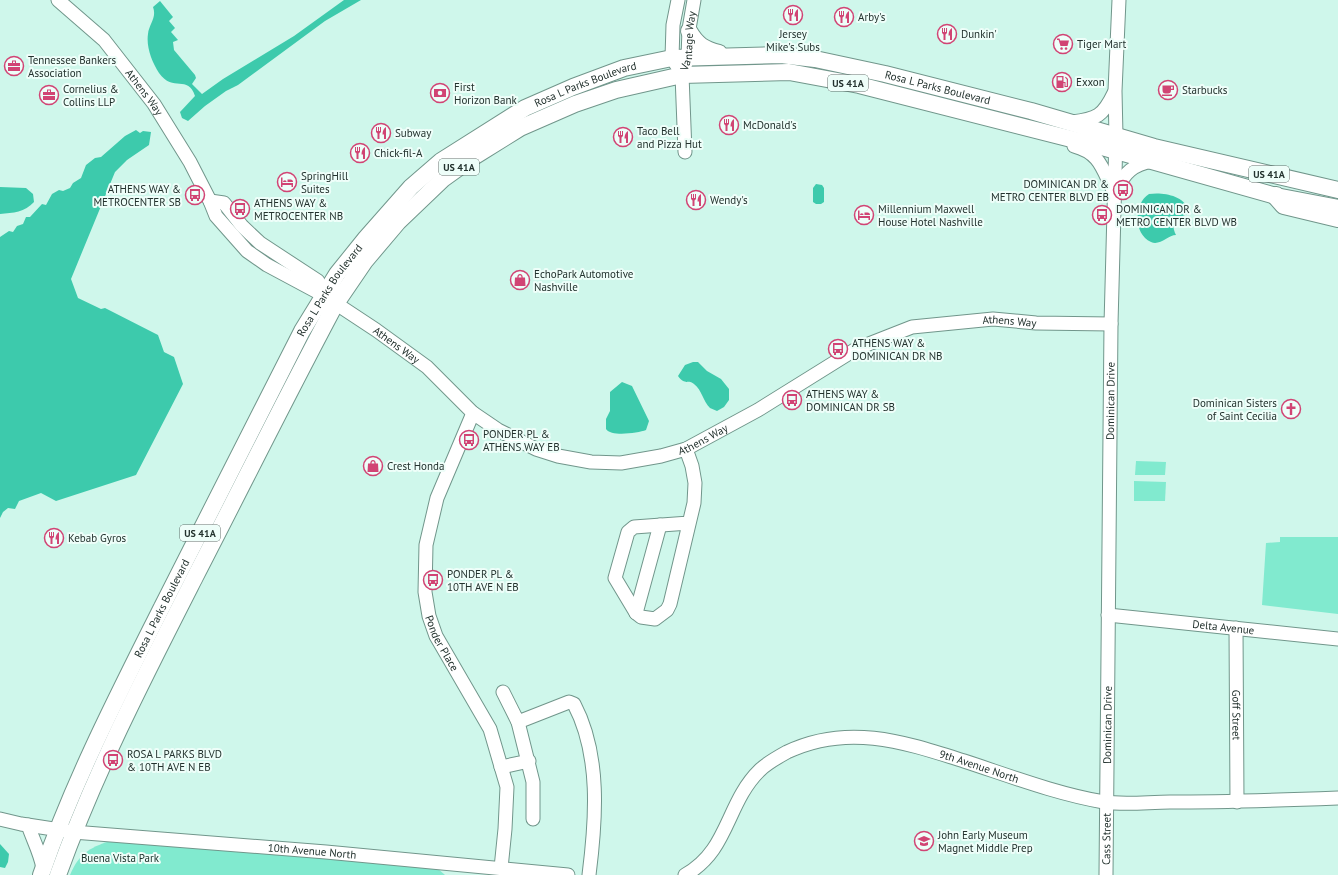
<svg xmlns="http://www.w3.org/2000/svg" width="1338" height="875" font-family="'PT Sans',sans-serif">
  <style>
    .green { fill: #81eacf }
    .water { fill: #3dcaac }
    .lines { fill: none; stroke-linecap: round; stroke-linejoin: round }
    .minor-casing { stroke: #71968b; stroke-width: 15 }
    .major-casing { stroke: #71968b; stroke-width: 18 }
    .highway-casing { stroke: #71968b; stroke-width: 20 }
    .minor { stroke: #fff; stroke-width: 13 }
    .major { stroke: #fff; stroke-width: 16 }
    .highway { stroke: #fff; stroke-width: 18 }
    .labels { text-anchor: middle; stroke-width: 4; stroke-linejoin: round; paint-order: stroke }
    .shield { fill: #eefef9; stroke: #606f6b; stroke-width: 1 }
    .shield-label { font-size: 10px; font-weight: bold; fill: #23322e }
    .poi-label { font-size: 11px; fill: #23322e; stroke: #eefef9; text-anchor: start }
    .street-label { font-size: 11px; fill: #23322e; stroke: #eefef9 }
    .park-label { font-size: 11px; fill: #193029; stroke: #eefef9 }
  </style>
  <rect width="100%" height="100%" fill="#cff7eb"/>
  <!-- green -->
  <g class="green">
    <polygon points="1136,461 1166,462 1165,475 1135,475"/>
    <polygon points="1134,481 1166,482 1165,501 1134,501"/>
    <polygon points="1280,537 1338,537 1338,614 1262,605 1266,543 1280,542"/>
    <path d="M114,840L437,868L445,875H70C79,853 92,846 114,840Z"/>
  </g>
  <!-- water -->
  <g class="water">
    <path d="M344,0H361L325,21L238,85L226,91L205,106L188,121L182,118L180,112L195,96C188,74 173,93 159,73C152,62 146,47 148,34C149,24 157,18 153,7L160,1L173,17L169,21L175,28L171,32L178,40L173,42L174,50L195,75L196,78L192,84L202,94L223,79L294,36Z"/>
    <polygon points="136,130 140,133 143,131 151,132 149,145 127,160 115,172 71,279 78,298 101,309 105,308 158,335 164,352 174,357 183,384 136,475 56,501 41,493 19,501 15,509 8,508 3,512 0,518 0,237 9,231 13,232 17,226 23,224 26,217 30,217 42,204 46,205 52,194 59,190 63,191 70,188 73,183 81,178 86,165 95,158 101,157 125,136"/>
    <polygon points="816,184 822,185 824,188 824,202 821,204 816,204 813,202 813,188"/>
    <path d="M0,187L26,188L33,194L34,202C25,212 13,213 0,214Z"/>
    <path d="M1149,194C1162,192 1183,195 1188,209L1187,214C1176,219 1170,222 1176,235C1168,235 1160,246 1151,242C1133,234 1134,203 1149,194Z"/>
    <path d="M693,362H698L707,371L721,379L729,389V400L724,407L717,411L710,408C703,401 702,390 694,384C689,379 685,386 678,376L685,365Z"/>
    <path d="M622,382L632,386L649,421L646,430C638,433 611,437 606,429V419L610,411V392Z"/>
    <polygon points="0,844 9,854 8,862 5,868 0,867"/>
  </g>
  <g class="lines">
    <defs>
      <g id="minor">
        <path id="s1" d="M58,0L104,40L154,104L190,162L210,201L216,216L247,251L267,265L323,295L376,330L427,367L473,413L498,430L536,449L558,456L591,462L621,463L661,456L686,449L758,410L856,349L912,327L993,319L1036,323L1111,324"/>
        <polyline points="677,66 672,58 673,25 678,0"/>
        <path d="M1072,122C1097,119 1103,116 1114,93"/>
        <path d="M1074,146C1100,153 1102,168 1113,190"/>
        <path id="s2" d="M685,152L682,75L688,57L689,29L694,0"/>
        <path d="M1116,190C1125,172 1133,165 1152,161"/>
        <polyline points="210,201 224,203 242,226 260,243 318,281 323,295"/>
        <path id="s3" d="M473,413L437,498L426,545L425,592L429,616L436,636L490,729L507,787L505,829L501,868"/>
        <polyline points="686,449 692,466 695,483 694,503 670,604 667,610 655,619 641,617 636,613 615,578 628,532 634,527 689,523"/>
        <polyline points="636,613 660,525"/>
        <path id="s4" d="M1108,615L1338,639"/>
        <path id="s5" d="M1236,628L1237,802"/>
        <path d="M503,692L518,722L569,702L574,704C601,755 596,820 589,875"/>
        <polyline points="518,722 533,782 533,819"/>
        <polyline points="501,767 529,761"/>
        <path id="s6" d="M0,819L21,824L73,832L326,852L568,875"/>
        <path d="M28,825C33,840 40,852 43,868"/>
        <path id="s7" d="M685,875C729,851 726,803 760,770C767,763 778,757 787,752C848,723 904,742 964,761C1010,776 1057,794 1104,802C1125,805 1149,802 1170,802C1226,802 1282,800 1338,798"/>
        <path id="s8" d="M1106,875L1111,324L1116,136L1115,91L1119,0"/>
      </g>
      <g id="major">
        <path d="M689,31C697,45 704,49 719,53"/>
        <path id="s9" d="M41,875C73,782 118,695 162,607C209,515 256,423 302,331L337,274L366,238L411,187L441,161L525,108L573,87L624,68L672,58L781,55L815,59L885,74L1031,111L1154,147L1338,190"/>
        <path d="M58,875C95,772 145,675 195,577C242,486 287,395 335,305L365,261L398,222L443,179L475,156L520,128L575,104L616,90L682,75L789,72L859,85L1095,145L1276,196L1338,208"/>
      </g>
      <polyline id="highway" points="1276,196 1284,205 1338,218"/>
    </defs>
    <!-- minor casing -->
    <use href="#minor" class="minor-casing"/>
    <!-- major casing -->
    <use href="#major" class="major-casing"/>
    <!-- highway casing -->
    <use href="#highway" class="highway-casing"/>
    <!-- minor -->
    <use href="#minor" class="minor"/>
    <!-- major -->
    <use href="#major" class="major"/>
    <!-- highway -->
    <use href="#highway" class="highway"/>
  </g>
  <!-- icons -->
  <defs>
    <symbol id="restaurant-ring" viewBox="-11 -11 22 22"><circle r="9.5" fill="#eefef9" stroke="#d14474" stroke-width="1.5"/><path d="M-5-6h1v4h1v-4h1v4h1v-4h1v5L-1.5 .5V6h-2V.5L-5-1ZM5-6V6H3V1.5H1.5Q1.5-4 5-6Z" fill="#d14474"/></symbol>
    <symbol id="supermarket-ring" viewBox="-11 -11 22 22"><circle r="9.5" fill="#eefef9" stroke="#d14474" stroke-width="1.5"/><path d="M-6-5.5h2.5l.6 2H6L4.5 2H-2.5L-4.4-4H-6ZM-1.5 3.2a1.3 1.3 0 1 0 .1 0ZM3 3.2a1.3 1.3 0 1 0 .1 0Z" fill="#d14474"/></symbol>
    <symbol id="office-ring" viewBox="-11 -11 22 22"><circle r="9.5" fill="#eefef9" stroke="#d14474" stroke-width="1.5"/><path d="M-6-3h4V-5.5h4V-3h4V5H-6ZM-1-4.5V-3h2v-1.5ZM-6 0V1H6V0Z" fill="#d14474"/></symbol>
    <symbol id="fuel-ring" viewBox="-11 -11 22 22"><circle r="9.5" fill="#eefef9" stroke="#d14474" stroke-width="1.5"/><path d="M-5.5-6h7V0h2V4h1.3V-2.5L3-4.5l.8-.8L6-3V5H2.5V1h-1V6h-7ZM-4.2-4.7v3.2H.2V-4.7Z" fill="#d14474"/></symbol>
    <symbol id="cafe-ring" viewBox="-11 -11 22 22"><circle r="9.5" fill="#eefef9" stroke="#d14474" stroke-width="1.5"/><path d="M-5.5-4.5H6V0H3Q3 3.5 0 3.5H-2.5Q-5.5 3.5-5.5 0ZM3-3.2v2h1.7v-2ZM-6 4.5H4V6H-6Z" fill="#d14474"/></symbol>
    <symbol id="bank-ring" viewBox="-11 -11 22 22"><circle r="9.5" fill="#eefef9" stroke="#d14474" stroke-width="1.5"/><path d="M-6-4H6V4H-6ZM0-2.3a2.3 2.3 0 1 0 0 4.6a2.3 2.3 0 1 0 0-4.6Z" fill="#d14474"/></symbol>
    <symbol id="hotel-ring" viewBox="-11 -11 22 22"><circle r="9.5" fill="#eefef9" stroke="#d14474" stroke-width="1.5"/><path d="M-6-4.5h1.5V1H6V5H4.5V3h-9V5H-6ZM-4 0a1.8 1.8 0 1 1 3.6 0ZM.5 0V-2.5h3Q6-2.5 6 0Z" fill="#d14474"/></symbol>
    <symbol id="bus-ring" viewBox="-11 -11 22 22"><circle r="9.5" fill="#eefef9" stroke="#d14474" stroke-width="1.5"/><path d="M-5-6H5V4H4V6H2V4H-2V6H-4V4H-5ZM-3.5-4V0h7V-4ZM-3.5 1.2v1.5H-2V1.2ZM2 1.2v1.5H3.5V1.2Z" fill="#d14474"/></symbol>
    <symbol id="shop-ring" viewBox="-11 -11 22 22"><circle r="9.5" fill="#eefef9" stroke="#d14474" stroke-width="1.5"/><path d="M-5-2.5h2.3a2.7 3.5 0 0 1 5.4 0H5L5.5 6h-11ZM-1.5-2.5h3a1.5 2.3 0 0 0-3 0Z" fill="#d14474"/></symbol>
    <symbol id="church-ring" viewBox="-11 -11 22 22"><circle r="9.5" fill="#eefef9" stroke="#d14474" stroke-width="1.5"/><path d="M-1.2-6h2.4v3.5h3.3v2.4h-3.3V6h-2.4V-.1h-3.3v-2.4h3.3Z" fill="#d14474"/></symbol>
    <symbol id="school-ring" viewBox="-11 -11 22 22"><circle r="9.5" fill="#eefef9" stroke="#d14474" stroke-width="1.5"/><path d="M0-5L7-2L0 1L-7-2ZM-4 1L0 2.5L4 1V4Q0 6-4 4Z" fill="#d14474"/></symbol>
  </defs>
  <g fill-rule="evenodd">
    <use href="#restaurant-ring" x="782" y="4" width="22" height="22"/>
    <use href="#restaurant-ring" x="833" y="6" width="22" height="22"/>
    <use href="#restaurant-ring" x="936" y="23" width="22" height="22"/>
    <use href="#supermarket-ring" x="1052" y="33" width="22" height="22"/>
    <use href="#office-ring" x="3" y="55" width="22" height="22"/>
    <use href="#fuel-ring" x="1051" y="71" width="22" height="22"/>
    <use href="#cafe-ring" x="1157" y="79" width="22" height="22"/>
    <use href="#bank-ring" x="429" y="82" width="22" height="22"/>
    <use href="#office-ring" x="38" y="84" width="22" height="22"/>
    <use href="#restaurant-ring" x="718" y="114" width="22" height="22"/>
    <use href="#restaurant-ring" x="370" y="122" width="22" height="22"/>
    <use href="#restaurant-ring" x="612" y="126" width="22" height="22"/>
    <use href="#restaurant-ring" x="349" y="142" width="22" height="22"/>
    <use href="#hotel-ring" x="276" y="171" width="22" height="22"/>
    <use href="#bus-ring" x="1112" y="179" width="22" height="22"/>
    <use href="#bus-ring" x="184" y="184" width="22" height="22"/>
    <use href="#restaurant-ring" x="685" y="189" width="22" height="22"/>
    <use href="#bus-ring" x="229" y="198" width="22" height="22"/>
    <use href="#hotel-ring" x="853" y="204" width="22" height="22"/>
    <use href="#bus-ring" x="1091" y="204" width="22" height="22"/>
    <use href="#shop-ring" x="509" y="269" width="22" height="22"/>
    <use href="#bus-ring" x="827" y="338" width="22" height="22"/>
    <use href="#bus-ring" x="781" y="389" width="22" height="22"/>
    <use href="#church-ring" x="1280" y="398" width="22" height="22"/>
    <use href="#bus-ring" x="458" y="429" width="22" height="22"/>
    <use href="#shop-ring" x="362" y="455" width="22" height="22"/>
    <use href="#restaurant-ring" x="43" y="527" width="22" height="22"/>
    <use href="#bus-ring" x="422" y="569" width="22" height="22"/>
    <use href="#bus-ring" x="102" y="749" width="22" height="22"/>
    <use href="#school-ring" x="913" y="830" width="22" height="22"/>
  </g>
  <g class="labels">
    <!-- shield labels -->
    <g class="shield">
      <rect x="828" y="75" width="40" height="16" rx="3"/>
      <rect x="439" y="159" width="40" height="16" rx="3"/>
      <rect x="1249" y="166" width="40" height="16" rx="3"/>
      <rect x="180" y="525" width="40" height="16" rx="3"/>
    </g>
    <g class="shield-label">
      <text x="848" y="87">US 41A</text>
      <text x="459" y="171">US 41A</text>
      <text x="1269" y="178">US 41A</text>
      <text x="200" y="537">US 41A</text>
    </g>
    <!-- poi labels -->
    <g class="poi-label">
      <text x="858" y="21">Arby's</text>
      <text x="793" y="38" text-anchor="middle">Jersey<tspan x="793" dy="13">Mike's Subs</tspan></text>
      <text x="961" y="38">Dunkin'</text>
      <text x="1077" y="48">Tiger Mart</text>
      <text x="28" y="64">Tennessee Bankers<tspan x="28" dy="13">Association</tspan></text>
      <text x="1076" y="86">Exxon</text>
      <text x="454" y="91">First<tspan x="454" dy="13">Horizon Bank</tspan></text>
      <text x="63" y="93">Cornelius &amp;<tspan x="63" dy="13">Collins LLP</tspan></text>
      <text x="1182" y="94">Starbucks</text>
      <text x="743" y="129">McDonald's</text>
      <text x="637" y="135">Taco Bell<tspan x="637" dy="13">and Pizza Hut</tspan></text>
      <text x="395" y="137">Subway</text>
      <text x="374" y="157">Chick-fil-A</text>
      <text x="301" y="180">SpringHill<tspan x="301" dy="13">Suites</tspan></text>
      <text x="1109" y="188" text-anchor="end">DOMINICAN DR &amp;<tspan x="1109" dy="13">METRO CENTER BLVD EB</tspan></text>
      <text x="181" y="193" text-anchor="end">ATHENS WAY &amp;<tspan x="181" dy="13">METROCENTER SB</tspan></text>
      <text x="710" y="204">Wendy's</text>
      <text x="254" y="207">ATHENS WAY &amp;<tspan x="254" dy="13">METROCENTER NB</tspan></text>
      <text x="878" y="213">Millennium Maxwell<tspan x="878" dy="13">House Hotel Nashville</tspan></text>
      <text x="1116" y="213">DOMINICAN DR &amp;<tspan x="1116" dy="13">METRO CENTER BLVD WB</tspan></text>
      <text x="534" y="278">EchoPark Automotive<tspan x="534" dy="13">Nashville</tspan></text>
      <text x="852" y="347">ATHENS WAY &amp;<tspan x="852" dy="13">DOMINICAN DR NB</tspan></text>
      <text x="806" y="398">ATHENS WAY &amp;<tspan x="806" dy="13">DOMINICAN DR SB</tspan></text>
      <text x="1277" y="407" text-anchor="end">Dominican Sisters<tspan x="1277" dy="13">of Saint Cecilia</tspan></text>
      <text x="483" y="438">PONDER PL &amp;<tspan x="483" dy="13">ATHENS WAY EB</tspan></text>
      <text x="387" y="470">Crest Honda</text>
      <text x="68" y="542">Kebab Gyros</text>
      <text x="447" y="578">PONDER PL &amp;<tspan x="447" dy="13">10TH AVE N EB</tspan></text>
      <text x="127" y="758">ROSA L PARKS BLVD<tspan x="127" dy="13">&amp; 10TH AVE N EB</tspan></text>
      <text x="938" y="839">John Early Museum<tspan x="938" dy="13">Magnet Middle Prep</tspan></text>
    </g>
    <!-- street labels -->
    <g class="street-label">
      <text dy="4" stroke="none"><textPath href="#s2" startOffset="112">Vantage Way</textPath></text>
      <text dy="4" stroke="none"><textPath href="#s9" startOffset="989">Rosa L Parks Boulevard</textPath></text>
      <text dy="4" stroke="none"><textPath href="#s9" startOffset="1349">Rosa L Parks Boulevard</textPath></text>
      <text dy="4" stroke="none"><textPath href="#s1" startOffset="127">Athens Way</textPath></text>
      <text dy="4" stroke="none"><textPath href="#s9" startOffset="653">Rosa L Parks Boulevard</textPath></text>
      <text dy="4" stroke="none"><textPath href="#s1" startOffset="1178">Athens Way</textPath></text>
      <text dy="4" stroke="none"><textPath href="#s1" startOffset="494">Athens Way</textPath></text>
      <text dy="4" stroke="none"><textPath href="#s8" startOffset="474">Dominican Drive</textPath></text>
      <text dy="4" stroke="none"><textPath href="#s1" startOffset="842">Athens Way</textPath></text>
      <text dy="4" stroke="none"><textPath href="#s9" startOffset="293">Rosa L Parks Boulevard</textPath></text>
      <text dy="4" stroke="none"><textPath href="#s4" startOffset="116">Delta Avenue</textPath></text>
      <text dy="4" stroke="none"><textPath href="#s3" startOffset="242">Ponder Place</textPath></text>
      <text dy="4" stroke="none"><textPath href="#s5" startOffset="87">Goff Street</textPath></text>
      <text dy="4" stroke="none"><textPath href="#s8" startOffset="150">Dominican Drive</textPath></text>
      <text dy="4" stroke="none"><textPath href="#s7" startOffset="362">9th Avenue North</textPath></text>
      <text dy="4" stroke="none"><textPath href="#s8" startOffset="36">Cass Street</textPath></text>
      <text dy="4" stroke="none"><textPath href="#s6" startOffset="314">10th Avenue North</textPath></text>
    </g>
    <!-- park labels -->
    <g class="park-label">
      <text x="120" y="862">Buena Vista Park</text>
    </g>
  </g>
</svg>
